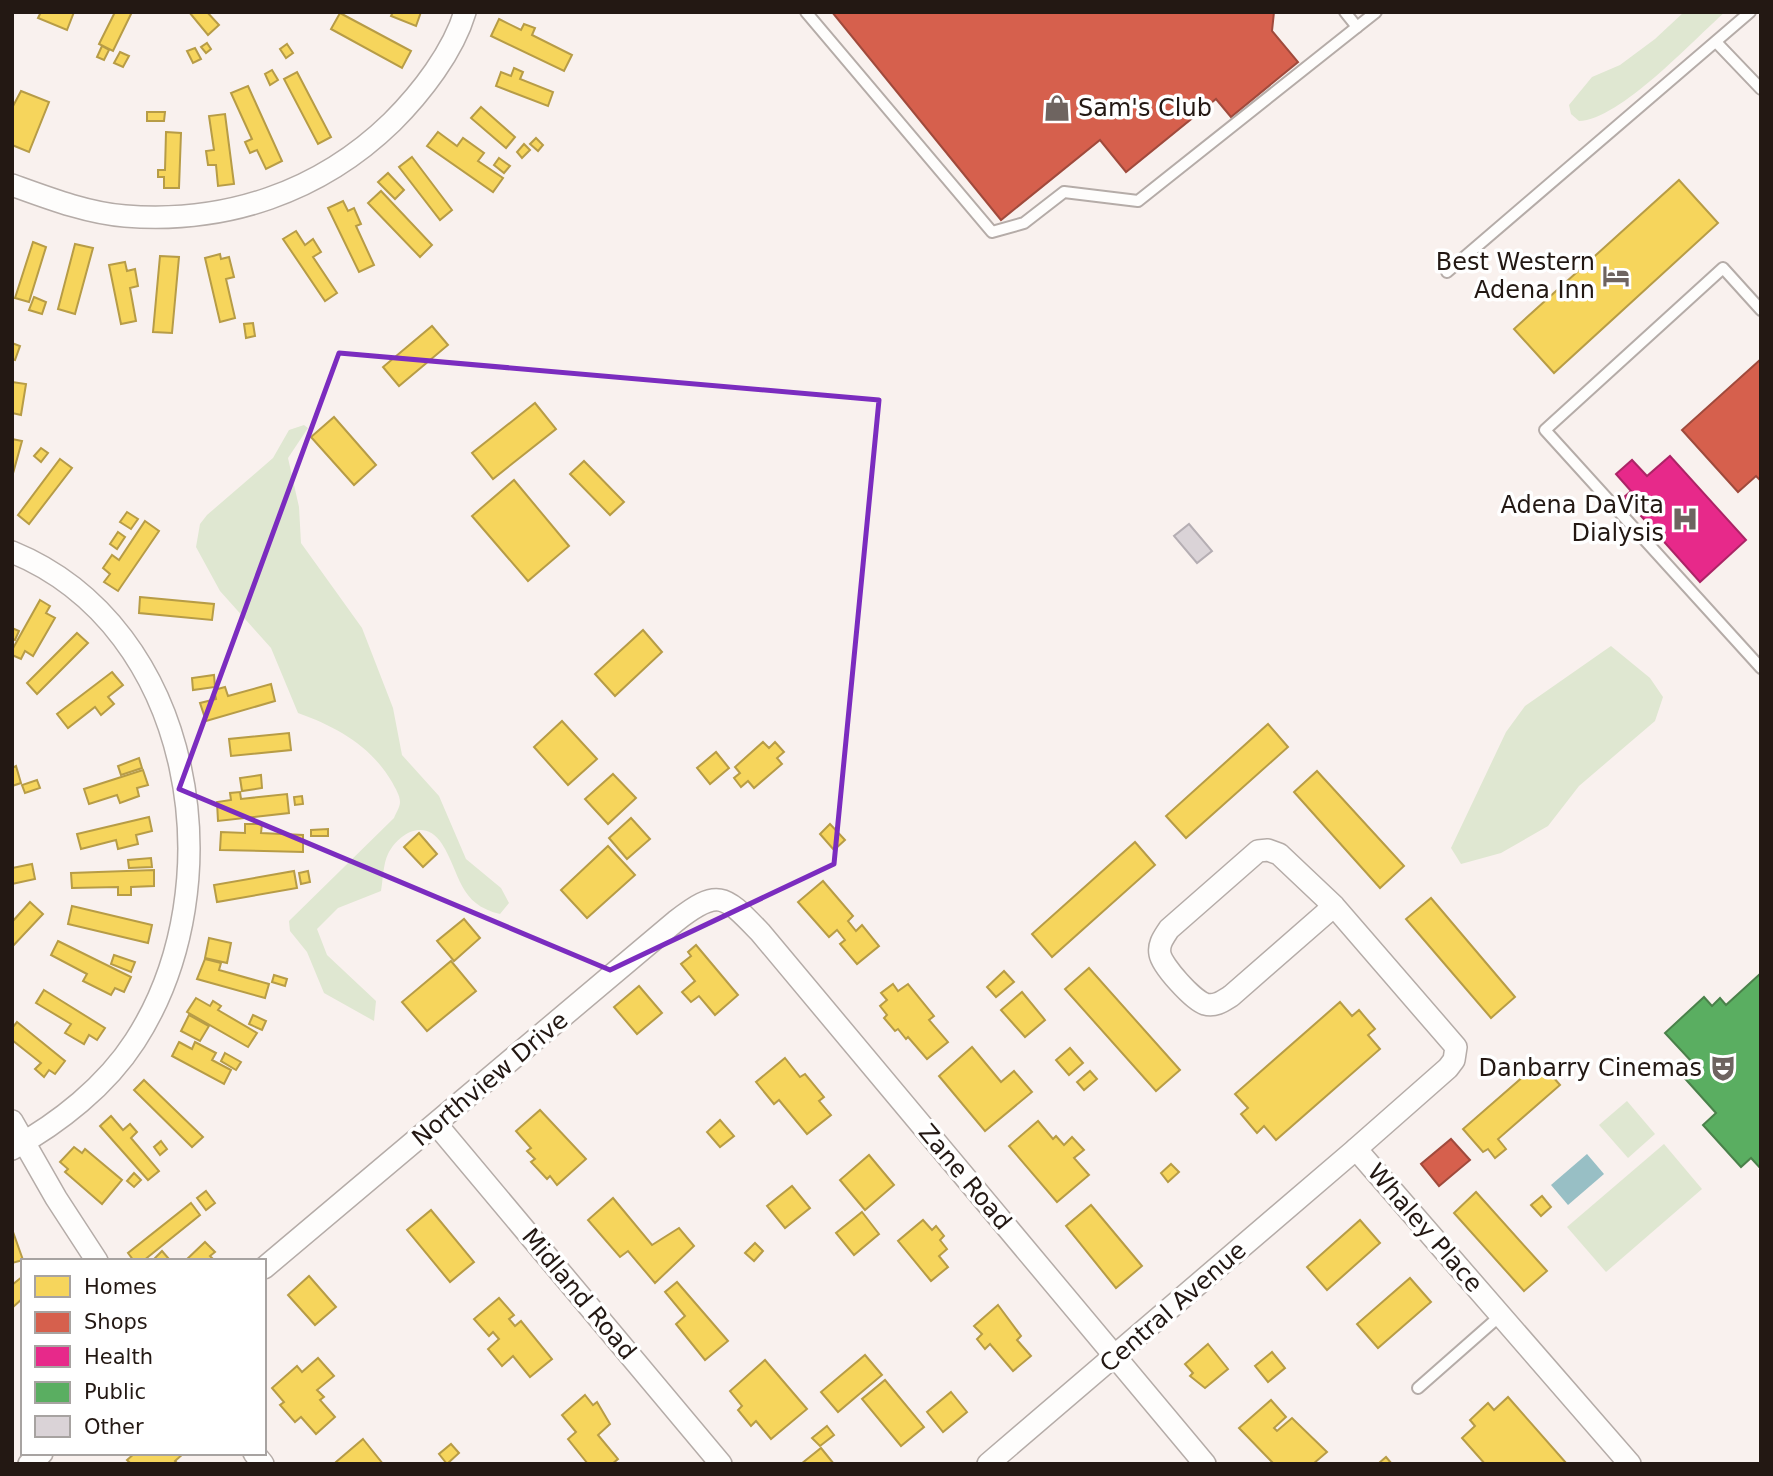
<svg xmlns="http://www.w3.org/2000/svg" width="1773" height="1476" font-family="'DejaVu Sans',sans-serif">
  <style>
    .green { fill: #dfe7d1 }
    .water { fill: #98bfc5 }
    .homes { fill: #f6d55c; stroke: #b79c46; stroke-width: 2 }
    .shops { fill: #d6604d; stroke: #a04a3c; stroke-width: 2 }
    .health { fill: #e7298a; stroke: #ac2466; stroke-width: 2 }
    .public { fill: #5aae61; stroke: #4a814a; stroke-width: 2 }
    .building { fill: #dad3d7; stroke: #b5aeb3; stroke-width: 2 }
    .lines { fill: none; stroke-linecap: round; stroke-linejoin: round }
    .lane-casing { stroke: #b5aca8; stroke-width: 14 }
    .street-casing { stroke: #b5aca8; stroke-width: 24 }
    .lane { stroke: #fefdfc; stroke-width: 10 }
    .street { stroke: #fefdfc; stroke-width: 21 }
    .marked { fill: none; stroke: #7b2cbf; stroke-width: 5; stroke-linejoin: round }
    .labels { text-anchor: middle; stroke-width: 7; stroke-linejoin: round; paint-order: stroke }
    .poi-label { font-size: 24px; fill: #231813; stroke: #fff; text-anchor: end }
    .street-label { font-size: 24px; fill: #231813; stroke: #fff }
  </style>
  <rect width="100%" height="100%" fill="#f9f1ee"/>
  <!-- green -->
  <g class="green">
    <path d="M1684,12H1725C1693,40 1620,120 1579,121L1571,114L1569,105L1592,77L1620,65L1655,39Z"/>
    <path d="M304,425L308,428L288,458L299,507L301,543L362,628L393,708L402,755L439,796L466,859L501,888L509,903L500,914C458,904 461,874 442,844C426,818 399,832 388,854C383,864 383,880 381,891L338,908L317,929L327,955L376,1001L374,1021L324,993L307,952L290,931L289,921L394,818C396,813 400,807 400,802C400,795 395,788 392,782C371,746 337,727 298,713L271,648L220,591L196,547L200,524L207,515L273,458L289,430Z"/>
    <polygon points="1611,646 1650,678 1663,697 1655,721 1579,786 1548,826 1501,853 1461,864 1451,848 1506,732 1525,706"/>
    <polygon points="1627,1101 1655,1134 1628,1158 1599,1125"/>
    <polygon points="1664,1144 1702,1189 1606,1272 1567,1227"/>
  </g>
  <!-- water -->
  <polygon class="water" points="1587,1154 1604,1174 1568,1205 1551,1185"/>
  <!-- homes -->
  <g class="homes">
    <polygon points="41,12 74,12 67,30 38,18"/>
    <polygon points="115,12 132,12 113,51 99,44"/>
    <polygon points="189,12 207,12 219,25 208,35"/>
    <polygon points="393,12 421,12 416,26 391,16"/>
    <polygon points="340,13 411,51 402,68 331,29"/>
    <polygon points="499,19 521,30 524,24 535,28 532,35 572,55 564,71 491,36"/>
    <polygon points="207,43 211,49 206,53 201,47"/>
    <polygon points="287,44 293,53 286,58 280,49"/>
    <polygon points="102,46 109,50 104,60 97,57"/>
    <polygon points="195,48 201,59 193,63 187,51"/>
    <polygon points="120,52 129,56 123,67 114,63"/>
    <polygon points="514,68 523,72 520,79 553,92 548,106 496,86 501,72 511,76"/>
    <polygon points="272,70 278,80 270,85 265,74"/>
    <polygon points="297,72 331,137 318,144 284,79"/>
    <polygon points="248,86 282,161 266,169 257,150 250,153 245,142 252,139 231,93"/>
    <polygon points="21,91 49,102 29,152 12,145 12,108"/>
    <polygon points="481,107 515,137 506,148 471,118"/>
    <polygon points="147,112 165,112 164,121 147,121"/>
    <polygon points="225,114 234,184 218,186 216,165 208,165 206,151 214,150 209,116"/>
    <polygon points="166,132 181,133 179,188 164,188 164,177 158,177 158,170 165,170"/>
    <polygon points="438,132 457,146 463,138 484,153 478,161 503,178 493,192 427,146"/>
    <polygon points="536,138 543,145 538,151 530,144"/>
    <polygon points="524,144 530,150 522,158 517,152"/>
    <polygon points="412,157 452,210 440,220 399,167"/>
    <polygon points="499,158 510,166 504,173 494,165"/>
    <polygon points="388,173 404,190 395,199 378,182"/>
    <polygon points="1679,180 1718,223 1554,373 1514,329"/>
    <polygon points="381,191 432,245 420,257 368,203"/>
    <polygon points="343,201 348,211 354,208 361,224 356,226 374,265 359,272 328,208"/>
    <polygon points="296,231 305,245 313,239 321,252 313,257 337,293 325,301 283,239"/>
    <polygon points="33,242 46,247 29,302 15,298"/>
    <polygon points="75,244 93,248 75,314 58,309"/>
    <polygon points="220,254 221,259 229,257 234,277 226,279 235,318 220,322 205,258"/>
    <polygon points="160,256 179,257 172,333 153,332"/>
    <polygon points="125,262 127,271 135,269 138,286 130,288 136,321 121,324 109,265"/>
    <polygon points="34,297 46,302 42,314 29,310"/>
    <polygon points="253,323 255,336 246,338 244,324"/>
    <polygon points="432,326 448,345 399,386 383,367"/>
    <polygon points="12,343 20,346 15,360 12,359"/>
    <polygon points="12,382 26,384 21,415 12,413"/>
    <polygon points="535,403 556,429 493,479 472,453"/>
    <polygon points="334,417 376,465 354,485 311,437"/>
    <polygon points="12,439 22,441 12,477"/>
    <polygon points="41,448 48,453 41,462 34,456"/>
    <polygon points="60,459 72,468 29,524 18,515"/>
    <polygon points="584,461 624,502 610,515 570,474"/>
    <polygon points="514,480 569,546 528,581 472,516"/>
    <polygon points="127,512 138,519 131,529 120,522"/>
    <polygon points="145,521 159,531 118,591 104,582 110,574 103,568 112,555 119,560"/>
    <polygon points="118,532 125,537 117,549 110,544"/>
    <polygon points="140,597 214,604 212,620 139,613"/>
    <polygon points="40,600 50,606 46,613 55,618 33,656 25,651 21,659 12,655 12,650"/>
    <polygon points="12,628 19,631 15,640 12,639"/>
    <polygon points="643,630 662,652 615,696 595,674"/>
    <polygon points="77,633 88,643 37,694 27,683"/>
    <polygon points="112,672 123,685 108,697 114,704 101,715 95,707 68,728 57,714"/>
    <polygon points="214,675 215,687 193,690 192,678"/>
    <polygon points="271,684 275,701 206,721 200,703 216,699 214,690 225,687 228,696"/>
    <polygon points="562,721 597,759 568,785 534,747"/>
    <polygon points="1268,724 1288,747 1186,838 1166,816"/>
    <polygon points="289,733 291,750 231,756 229,739"/>
    <polygon points="763,742 769,748 775,742 784,752 777,758 782,764 754,788 748,781 741,787 734,778 740,773 735,767"/>
    <polygon points="716,752 729,768 710,784 697,768"/>
    <polygon points="139,758 142,768 121,775 118,766"/>
    <polygon points="16,766 21,783 12,786 12,768"/>
    <polygon points="143,770 148,785 137,788 139,796 120,803 117,795 89,804 84,789"/>
    <polygon points="1317,771 1404,866 1380,888 1294,792"/>
    <polygon points="613,774 636,798 608,824 585,799"/>
    <polygon points="261,775 262,788 242,791 240,778"/>
    <polygon points="37,780 40,788 25,793 22,785"/>
    <polygon points="240,792 241,799 287,794 289,813 218,821 217,802 231,800 230,793"/>
    <polygon points="302,796 303,804 295,805 294,797"/>
    <polygon points="149,817 152,831 136,835 138,844 118,849 116,840 81,849 77,834"/>
    <polygon points="631,818 650,839 627,859 609,838"/>
    <polygon points="245,824 262,824 261,833 303,835 303,852 220,850 221,832 245,833"/>
    <polygon points="830,824 845,840 834,850 820,834"/>
    <polygon points="328,829 328,836 311,836 311,830"/>
    <polygon points="419,833 437,854 423,867 404,847"/>
    <polygon points="1135,842 1155,865 1052,957 1032,934"/>
    <polygon points="608,846 635,875 587,918 561,890"/>
    <polygon points="151,858 152,867 129,868 128,860"/>
    <polygon points="32,864 35,879 12,884 12,868"/>
    <polygon points="154,870 154,886 131,887 131,895 118,895 118,887 72,888 71,873"/>
    <polygon points="294,871 297,888 217,902 214,885"/>
    <polygon points="308,871 310,882 301,884 299,873"/>
    <polygon points="823,881 853,916 848,921 856,931 862,925 879,946 857,964 840,944 845,940 837,930 829,937 798,902"/>
    <polygon points="1431,898 1515,997 1491,1018 1406,919"/>
    <polygon points="30,902 43,914 12,947 12,922"/>
    <polygon points="72,906 152,925 148,943 68,924"/>
    <polygon points="464,919 480,938 454,961 437,941"/>
    <polygon points="209,938 231,943 227,963 205,958"/>
    <polygon points="58,941 131,977 124,992 115,988 111,995 83,981 87,974 51,955"/>
    <polygon points="696,945 738,995 715,1015 699,996 691,1002 682,992 695,981 681,964 691,956 688,952"/>
    <polygon points="114,955 135,962 131,972 111,964"/>
    <polygon points="205,959 221,963 219,970 269,984 265,998 197,979"/>
    <polygon points="451,961 476,991 427,1031 402,1002"/>
    <polygon points="1089,968 1180,1070 1156,1091 1065,989"/>
    <polygon points="1004,971 1014,982 996,997 987,987"/>
    <polygon points="274,975 287,979 285,986 272,982"/>
    <polygon points="893,984 898,991 908,984 934,1016 929,1020 948,1042 927,1059 908,1037 906,1039 898,1029 895,1031 884,1018 887,1015 880,1006 887,1000 881,993"/>
    <polygon points="639,986 662,1013 637,1034 614,1007"/>
    <polygon points="44,990 105,1028 97,1040 89,1035 84,1044 65,1033 71,1024 36,1003"/>
    <polygon points="1022,992 1045,1020 1025,1037 1001,1010"/>
    <polygon points="196,998 210,1006 213,1001 221,1006 218,1010 257,1033 248,1047 187,1012"/>
    <polygon points="1340,1002 1352,1016 1359,1010 1375,1029 1368,1035 1380,1049 1276,1140 1264,1126 1257,1133 1241,1114 1248,1108 1235,1094"/>
    <polygon points="189,1015 209,1026 200,1041 181,1031"/>
    <polygon points="253,1015 266,1021 262,1030 249,1024"/>
    <polygon points="17,1022 65,1061 55,1074 49,1070 44,1077 35,1069 41,1063 12,1040 12,1028"/>
    <polygon points="179,1042 192,1049 195,1042 216,1053 212,1060 231,1070 224,1084 172,1056"/>
    <polygon points="972,1047 1001,1082 1014,1071 1032,1092 985,1131 939,1076"/>
    <polygon points="1070,1048 1083,1063 1069,1075 1056,1060"/>
    <polygon points="225,1053 241,1062 236,1070 221,1061"/>
    <polygon points="785,1058 800,1077 805,1074 824,1097 819,1101 831,1115 807,1134 779,1100 774,1104 756,1082"/>
    <polygon points="1540,1062 1560,1085 1498,1139 1506,1149 1495,1158 1488,1149 1483,1152 1463,1129"/>
    <polygon points="1090,1071 1097,1079 1084,1090 1077,1082"/>
    <polygon points="144,1080 203,1137 192,1147 134,1090"/>
    <polygon points="540,1110 586,1159 557,1185 550,1176 547,1179 531,1162 535,1159 527,1151 531,1148 516,1131"/>
    <polygon points="111,1116 123,1130 130,1124 137,1132 131,1138 159,1171 148,1180 100,1126"/>
    <polygon points="720,1120 734,1136 720,1147 707,1132"/>
    <polygon points="1038,1121 1053,1139 1056,1136 1064,1145 1072,1137 1084,1150 1074,1158 1089,1175 1057,1202 1009,1146"/>
    <polygon points="161,1141 167,1149 160,1155 154,1147"/>
    <polygon points="74,1147 82,1153 85,1149 122,1180 102,1204 65,1172 68,1169 60,1162"/>
    <polygon points="869,1155 894,1185 865,1210 840,1180"/>
    <polygon points="1171,1164 1179,1172 1168,1182 1161,1173"/>
    <polygon points="134,1173 141,1180 134,1187 127,1181"/>
    <polygon points="792,1186 810,1208 785,1228 767,1206"/>
    <polygon points="206,1191 215,1203 206,1210 197,1198"/>
    <polygon points="1476,1192 1547,1271 1524,1291 1454,1213"/>
    <polygon points="1542,1196 1551,1207 1541,1216 1531,1205"/>
    <polygon points="613,1198 652,1245 679,1228 694,1246 655,1283 628,1251 620,1257 588,1220"/>
    <polygon points="191,1203 200,1215 143,1261 134,1261 128,1253"/>
    <polygon points="1091,1205 1142,1266 1116,1288 1066,1226"/>
    <polygon points="431,1210 474,1262 450,1282 407,1230"/>
    <polygon points="862,1212 879,1234 854,1255 836,1233"/>
    <polygon points="923,1220 932,1230 936,1226 944,1236 940,1240 947,1249 939,1256 948,1267 931,1281 898,1241"/>
    <polygon points="1360,1220 1380,1243 1327,1290 1307,1267"/>
    <polygon points="12,1229 23,1260 12,1263"/>
    <polygon points="205,1242 215,1252 210,1256 215,1261 185,1261"/>
    <polygon points="755,1243 763,1251 754,1261 745,1253"/>
    <polygon points="162,1251 169,1259 166,1261 152,1261"/>
    <polygon points="23,1276 23,1298 12,1308 12,1285"/>
    <polygon points="309,1276 336,1307 315,1325 288,1295"/>
    <polygon points="1410,1278 1431,1302 1378,1348 1357,1324"/>
    <polygon points="677,1282 728,1341 705,1360 676,1324 685,1316 665,1292"/>
    <polygon points="499,1298 514,1315 509,1319 515,1326 521,1321 552,1359 530,1377 513,1356 502,1366 488,1349 499,1339 493,1332 489,1336 474,1319"/>
    <polygon points="998,1305 1021,1336 1017,1340 1031,1356 1013,1371 990,1344 985,1349 977,1339 982,1334 974,1326"/>
    <polygon points="1208,1344 1228,1369 1205,1388 1190,1376 1193,1373 1185,1364"/>
    <polygon points="1272,1352 1285,1368 1268,1382 1255,1366"/>
    <polygon points="865,1355 882,1375 838,1412 821,1392"/>
    <polygon points="318,1358 334,1376 317,1390 324,1397 320,1400 335,1417 316,1434 301,1417 295,1422 280,1405 284,1402 272,1388 297,1366 302,1372"/>
    <polygon points="765,1360 807,1409 771,1439 756,1421 751,1426 738,1410 742,1406 730,1391"/>
    <polygon points="885,1380 924,1427 901,1446 862,1399"/>
    <polygon points="951,1392 967,1412 943,1432 927,1412"/>
    <polygon points="585,1395 593,1405 597,1402 610,1424 598,1435 618,1459 612,1464 588,1464 568,1439 576,1432 562,1415"/>
    <polygon points="1508,1397 1567,1464 1485,1464 1462,1438 1475,1426 1470,1420 1488,1403 1494,1410"/>
    <polygon points="1271,1400 1286,1417 1274,1428 1277,1431 1292,1418 1327,1452 1313,1464 1274,1464 1239,1428"/>
    <polygon points="827,1426 834,1435 820,1446 812,1438"/>
    <polygon points="363,1439 383,1464 337,1464 336,1462"/>
    <polygon points="451,1444 459,1453 447,1464 439,1454"/>
    <polygon points="821,1448 834,1464 801,1464"/>
    <polygon points="135,1453 184,1453 175,1461 178,1464 131,1464 127,1460"/>
    <polygon points="1386,1457 1392,1464 1380,1464 1379,1463"/>
  </g>
  <!-- shops -->
  <g class="shops">
    <polygon points="832,12 1274,12 1272,31 1298,62 1231,117 1216,99 1126,172 1100,140 1001,220"/>
    <polygon points="1761,359 1761,481 1756,476 1738,492 1682,430"/>
    <polygon points="1451,1139 1470,1160 1439,1186 1421,1164"/>
  </g>
  <!-- health -->
  <polygon class="health" points="1670,456 1746,540 1700,582 1624,497 1631,491 1616,474 1632,460 1647,476"/>
  <!-- public -->
  <polygon class="public" points="1761,973 1761,1169 1751,1158 1741,1167 1703,1125 1716,1113 1680,1073 1692,1062 1665,1033 1704,997 1712,1006 1720,998 1726,1005"/>
  <!-- building -->
  <polygon class="building" points="1189,524 1212,551 1197,563 1174,536"/>
  <g class="lines">
    <defs>
      <g id="lane">
        <polyline points="806,12 992,232 1024,223 1064,192 1138,201 1357,27"/>
        <polyline points="1345,12 1357,27 1376,12"/>
        <polyline points="1716,42 1761,89"/>
        <polyline points="1447,272 1750,12"/>
        <polyline points="1761,310 1723,268 1545,430 1761,668"/>
        <polyline points="1418,1388 1501,1315"/>
      </g>
      <g id="street">
        <path d="M12,185C48,198 87,213 125,216C226,224 320,192 392,122C421,93 453,52 465,12"/>
        <path d="M12,552C195,627 236,885 135,1041C106,1086 59,1123 12,1149"/>
        <path d="M1334,906L1231,996C1223,1001 1215,1007 1205,1004C1193,1000 1162,966 1160,954C1158,944 1164,937 1169,929L1258,851L1268,850L1279,854L1334,906L1456,1047L1454,1060L1448,1068L1356,1149L1630,1464"/>
        <polyline points="12,1121 56,1198 97,1261"/>
        <polyline points="437,1125 721,1464"/>
        <path d="M264,1268L676,921C719,887 725,896 760,932L1205,1464"/>
        <polyline points="254,1453 263,1464"/>
        <polyline points="29,1464 42,1453"/>
        <polyline points="988,1464 1356,1149"/>
      </g>
    </defs>
    <!-- lane casing -->
    <use href="#lane" class="lane-casing"/>
    <!-- street casing -->
    <use href="#street" class="street-casing"/>
    <!-- lane -->
    <use href="#lane" class="lane"/>
    <!-- street -->
    <use href="#street" class="street"/>
  </g>
  <!-- marked area -->
  <path class="marked" d="M339,353L879,400L834,864L610,970L179,789Z"/>
  <!-- icons -->
  <defs>
    <symbol id="shop-bare" viewBox="-9 -9 18 18"><path d="M-5-2.5h2.3a2.7 3.5 0 0 1 5.4 0H5L5.5 6h-11ZM-1.5-2.5h3a1.5 2.3 0 0 0-3 0Z" fill="#6e6460" stroke="#fff" stroke-width="2.5" paint-order="stroke"/></symbol>
    <symbol id="hotel-bare" viewBox="-9 -9 18 18"><path d="M-6-4.5h1.5V1H6V5H4.5V3h-9V5H-6ZM-4 0a1.8 1.8 0 1 1 3.6 0ZM.5 0V-2.5h3Q6-2.5 6 0Z" fill="#6e6460" stroke="#fff" stroke-width="2.5" paint-order="stroke"/></symbol>
    <symbol id="hospital-bare" viewBox="-9 -9 18 18"><path d="M-5-5h3v3.5h4V-5h3V5h-3V1.5h-4V5h-3Z" fill="#6e6460" stroke="#fff" stroke-width="2.5" paint-order="stroke"/></symbol>
    <symbol id="theatre-bare" viewBox="-9 -9 18 18"><path d="M-5-5.5Q0-4 5-5.5V0Q5 5 0 6Q-5 5-5 0ZM-3.3-2.5H-1v1.5H-3.3ZM1-2.5H3.3v1.5H1ZM-2.8 1Q0 5.5 2.8 1Z" fill="#6e6460" stroke="#fff" stroke-width="2.5" paint-order="stroke"/></symbol>
  </defs>
  <g fill-rule="evenodd">
    <use href="#shop-bare" x="1038" y="89" width="38" height="38"/>
    <use href="#hotel-bare" x="1597" y="257" width="38" height="38"/>
    <use href="#hospital-bare" x="1666" y="500" width="38" height="38"/>
    <use href="#theatre-bare" x="1704" y="1049" width="38" height="38"/>
  </g>
  <g class="labels">
    <!-- poi labels -->
    <g class="poi-label">
      <text x="1078" y="116" text-anchor="start">Sam's Club</text>
      <text x="1595" y="270">Best Western<tspan x="1595" dy="28">Adena Inn</tspan></text>
      <text x="1664" y="513">Adena DaVita<tspan x="1664" dy="28">Dialysis</tspan></text>
      <text x="1702" y="1076">Danbarry Cinemas</text>
    </g>
    <!-- street labels -->
    <g class="street-label">
      <text transform="translate(490 1079) rotate(-40)" y="8">Northview Drive</text>
      <text transform="translate(965 1177) rotate(50)" y="8">Zane Road</text>
      <text transform="translate(1425 1228) rotate(49)" y="8">Whaley Place</text>
      <text transform="translate(579 1294) rotate(50)" y="8">Midland Road</text>
      <text transform="translate(1173 1307) rotate(-41)" y="8">Central Avenue</text>
    </g>
  </g>
  <!-- border -->
  <rect width="1773" height="1476" fill="none" stroke="#231813" stroke-width="28"/>
  <!-- legend -->
  <rect x="21" y="1259" width="245" height="196" fill="#ffffff" stroke="#a7a3a1" stroke-width="2"/>
  <rect x="35" y="1276" width="35" height="21" fill="#f6d55c" stroke="#a7a3a1" stroke-width="2"/>
  <text x="84" y="1294" font-size="21" fill="#231813">Homes</text>
  <rect x="35" y="1312" width="35" height="21" fill="#d6604d" stroke="#a7a3a1" stroke-width="2"/>
  <text x="84" y="1329" font-size="21" fill="#231813">Shops</text>
  <rect x="35" y="1346" width="35" height="21" fill="#e7298a" stroke="#a7a3a1" stroke-width="2"/>
  <text x="84" y="1364" font-size="21" fill="#231813">Health</text>
  <rect x="35" y="1382" width="35" height="21" fill="#5aae61" stroke="#a7a3a1" stroke-width="2"/>
  <text x="84" y="1399" font-size="21" fill="#231813">Public</text>
  <rect x="35" y="1416" width="35" height="21" fill="#dad3d7" stroke="#a7a3a1" stroke-width="2"/>
  <text x="84" y="1434" font-size="21" fill="#231813">Other</text>
</svg>
